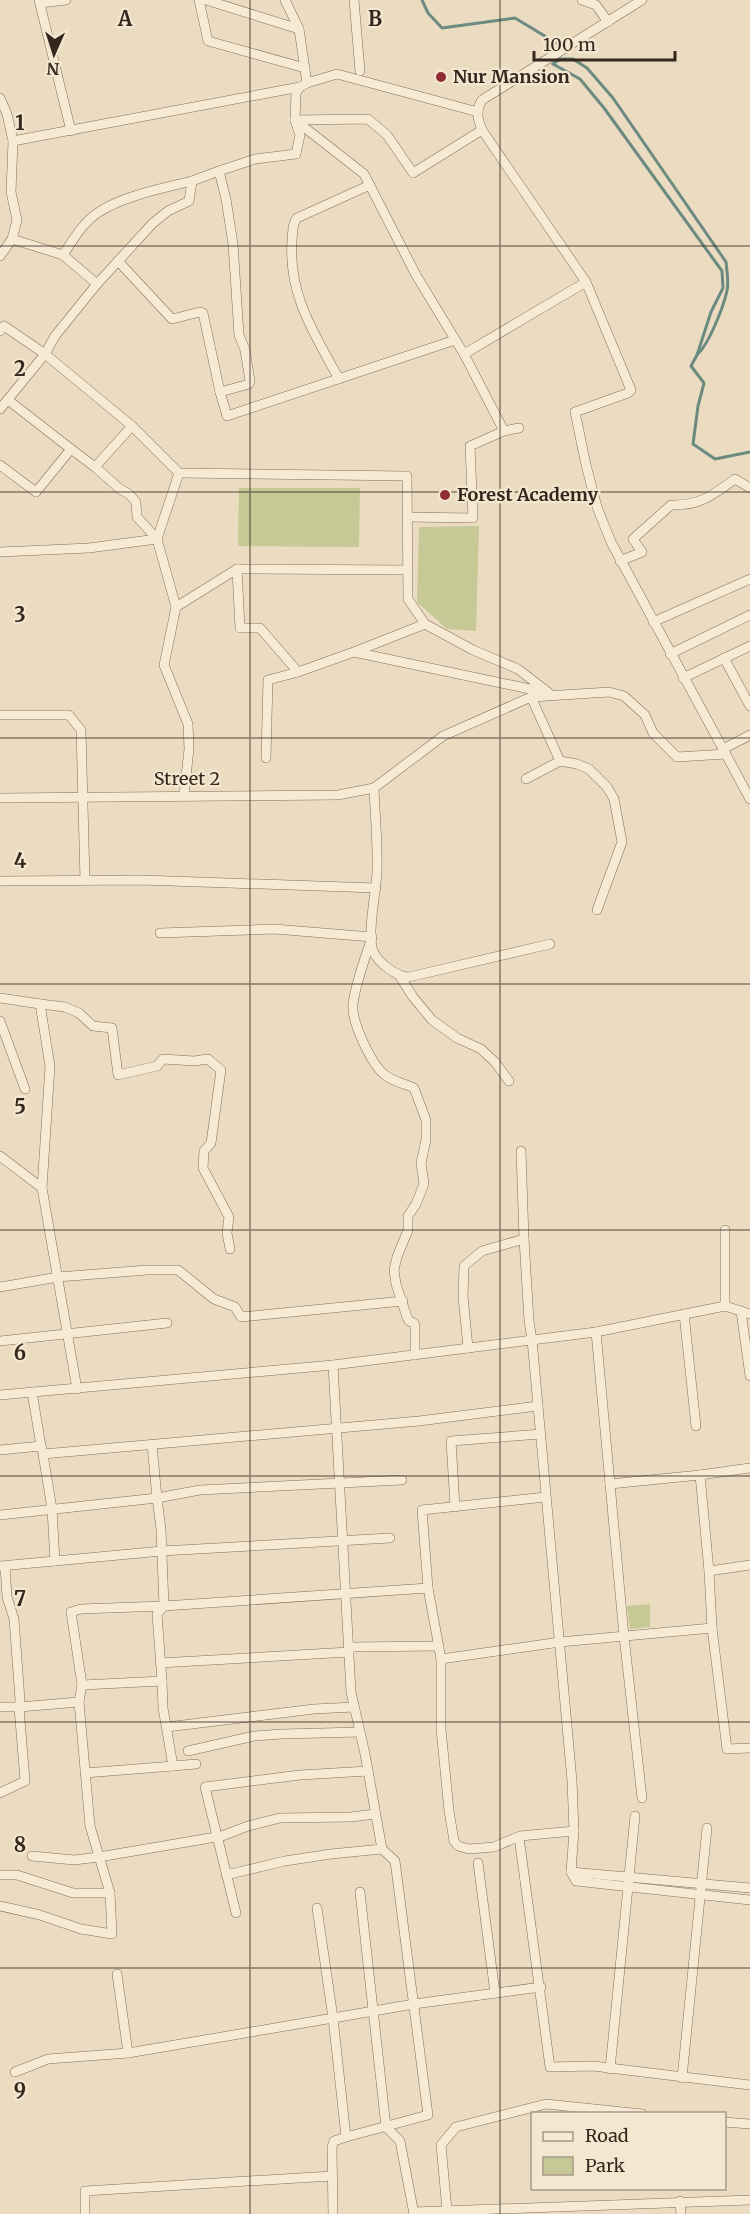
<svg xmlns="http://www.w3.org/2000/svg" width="750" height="2214" font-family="Merriweather,serif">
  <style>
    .green { fill: #c6c996 }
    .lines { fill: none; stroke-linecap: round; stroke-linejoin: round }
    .stream { stroke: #6b8b81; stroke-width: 3 }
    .minor-casing { stroke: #846d5a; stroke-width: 10 }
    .minor { stroke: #f7ead4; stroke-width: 9 }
    .grid { fill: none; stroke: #34271d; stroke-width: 1.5; stroke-opacity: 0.55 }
    .poi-dot { fill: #902d34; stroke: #f3e7d0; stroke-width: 2 }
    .labels { text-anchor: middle; stroke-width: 4.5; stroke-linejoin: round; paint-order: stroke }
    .poi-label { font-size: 18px; font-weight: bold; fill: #34271d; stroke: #f3e7d0; text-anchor: start }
    .street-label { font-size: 18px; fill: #34271d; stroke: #f3e7d0 }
    .grid-label { font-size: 20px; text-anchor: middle; font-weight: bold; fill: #34271d; stroke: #f3e7d0; stroke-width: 4.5; stroke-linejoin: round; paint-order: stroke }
  </style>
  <rect width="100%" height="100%" fill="#ebdcc1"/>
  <!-- green -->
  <g class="green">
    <polygon points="239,488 360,488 359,547 238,546"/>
    <polygon points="479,526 476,631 447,629 417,602 419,527"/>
    <polygon points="650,1604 650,1627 630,1629 627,1606"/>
  </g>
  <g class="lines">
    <!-- stream -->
    <g class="stream">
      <polyline points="422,0 428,13 442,28 515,18 558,44"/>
      <path d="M560,59H573L587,68L613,98L726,262C727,272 729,282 727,291C723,308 709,344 697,355L711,312L723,288L722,271L604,108L580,79L553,64Z"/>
      <polyline points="697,355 691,366 704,383 698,406 693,444 715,459 750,452"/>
    </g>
    <defs>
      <g id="minor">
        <polyline points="39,0 71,131"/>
        <polyline points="199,0 208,41 305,68"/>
        <polyline points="206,0 299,29 307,83"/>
        <polyline points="285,0 299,29"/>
        <polyline points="354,0 360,71"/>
        <polyline points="582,0 596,5 608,22"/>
        <polyline points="40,3 66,0"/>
        <polyline points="0,98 7,114 13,141 11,192 17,220 12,239 0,256"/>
        <path d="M295,120L364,174L416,275L464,354L586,282L482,130C478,120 475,111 482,100L642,0"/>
        <polyline points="295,120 368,119 387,135 413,173 482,130"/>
        <polyline points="13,141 300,87"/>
        <polyline points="219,171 192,181 189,201 168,211 153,223 97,284 55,336 45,354 132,426 179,473 407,476 408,599 425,624 473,650 518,669 549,693 354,652"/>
        <path d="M12,239L63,255C73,240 83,222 99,212C123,196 164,188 192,181"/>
        <polyline points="63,255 97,284"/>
        <polyline points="118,261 172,319 200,312 203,313 220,392"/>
        <polyline points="586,282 631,390 628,393 575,412 586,465 597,507 611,542 750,799"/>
        <polyline points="0,331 4,326 45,354 0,409"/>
        <polyline points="455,340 227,416 220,392 249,384 250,381 245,350 239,335 233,244 226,199 219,171 255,159 296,154 300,135 295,120 296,93 300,87 307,83 337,74 478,112"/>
        <polyline points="464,354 504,431 519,428"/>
        <path d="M339,379C314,333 288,295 292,240C293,232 292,224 297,218L370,185"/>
        <polyline points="8,400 71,449"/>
        <polyline points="0,465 36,492 71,449 95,467"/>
        <polyline points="179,473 157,539 176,607 164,665 188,724 189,749 184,795"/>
        <polyline points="407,517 473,518 470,446 504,431"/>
        <polyline points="0,552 89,548 157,539 137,517 136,502 129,494 120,489 95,467 132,426"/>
        <path d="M620,561L642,552L633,539L671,505C700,506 713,495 735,479L750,488"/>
        <polyline points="176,607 237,569"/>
        <polyline points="653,622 750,579"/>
        <polyline points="670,654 750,615"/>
        <polyline points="724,658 750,706"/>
        <polyline points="298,672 354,652 425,624"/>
        <polyline points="683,678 750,646"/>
        <polyline points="531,697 560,761"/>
        <polyline points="0,715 69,715 81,730 85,880"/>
        <polyline points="723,749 750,735"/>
        <polyline points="266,758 268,680 298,672 260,628 240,628 237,569 407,570"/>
        <polyline points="526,779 560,761 577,764 589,769 607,787 614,799 622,842 597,910"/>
        <polyline points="0,798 338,795 374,788"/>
        <polyline points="0,881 142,880 376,888"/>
        <path d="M160,933L274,929L372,937C365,959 356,981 353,1004C351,1021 371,1064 385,1075C392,1081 405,1084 414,1088L426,1120V1140L421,1163L424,1184L416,1204L408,1216V1230L397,1257L394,1270L396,1284L407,1317L409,1321L414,1323L415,1326V1355"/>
        <path d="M550,944L409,977C397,977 378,963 373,951C367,934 376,892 377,872C378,844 375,816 374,788L443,736L531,697L609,692L624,696L645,715L653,733L677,757L726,754"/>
        <polyline points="399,975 413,997 432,1020 457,1038 481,1049 495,1062 509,1081"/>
        <polyline points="0,998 40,1004 50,1066 42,1188 77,1389"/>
        <polyline points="40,1004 65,1007 79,1013 93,1026 112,1028 118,1075 157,1066 163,1059 194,1061 208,1059 221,1070 211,1143 204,1151 203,1168 229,1217 227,1233 230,1249"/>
        <polyline points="0,1021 25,1089"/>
        <polyline points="0,1156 42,1188"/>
        <polyline points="725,1230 725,1306"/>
        <polyline points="524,1239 529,1321 532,1340 572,1781 574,1831 571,1872 576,1881 750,1900"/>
        <polyline points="0,1287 58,1277 147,1270 178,1270 214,1299 235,1307 241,1317 403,1301"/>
        <polyline points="741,1311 750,1376"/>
        <polyline points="684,1314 696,1426"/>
        <polyline points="596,1332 610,1484 700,1475"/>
        <polyline points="0,1341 167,1323"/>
        <polyline points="468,1348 463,1296 464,1266 482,1251 524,1239 521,1151"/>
        <polyline points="32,1392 41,1446"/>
        <polyline points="0,1395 333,1365 596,1332 725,1306 750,1314"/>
        <polyline points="0,1450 41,1446 42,1450"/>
        <polyline points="610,1484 624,1636 642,1798"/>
        <polyline points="455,1507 451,1441 541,1434"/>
        <polyline points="0,1515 157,1498 152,1445"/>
        <polyline points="55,1561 162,1551 390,1538"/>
        <polyline points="0,1566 55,1561 52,1509 43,1454 419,1421 538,1406"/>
        <polyline points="709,1571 750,1565"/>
        <polyline points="428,1588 441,1659 560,1642 712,1628 709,1571 700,1475 750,1468"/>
        <polyline points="712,1628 727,1749 750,1748"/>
        <polyline points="349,1647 439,1646"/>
        <polyline points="441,1659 441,1729 449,1811 454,1841 458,1846 469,1849 494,1847 520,1836 574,1831"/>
        <polyline points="160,1663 349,1652"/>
        <polyline points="162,1681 163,1708 173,1766 196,1764"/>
        <polyline points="82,1685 162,1681 157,1614 164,1606 161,1529 157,1498 200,1490 402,1480"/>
        <polyline points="0,1707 19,1707 20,1700 14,1619 7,1597 5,1566"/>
        <polyline points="167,1727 314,1709 354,1707"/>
        <polyline points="188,1751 254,1736 282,1734 360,1732"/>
        <polyline points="85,1773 173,1766"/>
        <polyline points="0,1793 25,1781 19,1707 79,1702"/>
        <polyline points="519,1837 550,2067 593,2066 750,2085"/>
        <polyline points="382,1849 395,1861 428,2115 346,2137 333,2018 414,2004 541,1987"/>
        <polyline points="32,1856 74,1860 99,1857 222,1836 248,1826 280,1818 351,1817 375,1814"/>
        <polyline points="478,1863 495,1993"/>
        <polyline points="571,1872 750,1888"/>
        <polyline points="0,1875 17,1875 73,1893 110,1893"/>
        <polyline points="226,1875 285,1861 331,1854 382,1849 365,1754 351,1692 333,1365"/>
        <polyline points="360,1892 386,2127 400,2141 414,2214"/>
        <polyline points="0,1906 40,1915 81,1929 112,1934 110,1893 90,1826 79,1702 82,1685 71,1612 81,1609 164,1606 428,1588 422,1510 546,1497"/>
        <polyline points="236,1913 205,1787 300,1775 368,1771"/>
        <polyline points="117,1974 128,2053"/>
        <polyline points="610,2069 635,1816"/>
        <polyline points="15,2072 48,2059 128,2053 333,2018 317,1908"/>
        <polyline points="682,2078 707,1828"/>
        <polyline points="724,2122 750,2124"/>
        <polyline points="680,2201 681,2214"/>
        <polyline points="447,2210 441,2145 456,2127 546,2104 642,2114"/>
        <polyline points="414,2212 750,2200"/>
        <polyline points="85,2214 85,2191 332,2176"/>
        <polyline points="333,2214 332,2147 334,2141 346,2137"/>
      </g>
    </defs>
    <!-- minor casing -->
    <use href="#minor" class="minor-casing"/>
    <!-- minor -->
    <use href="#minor" class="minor"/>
  </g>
  <!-- grid -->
  <path class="grid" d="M250,0V2214M500,0V2214M0,246H750M0,492H750M0,738H750M0,984H750M0,1230H750M0,1476H750M0,1722H750M0,1968H750"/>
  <!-- markers -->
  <g class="poi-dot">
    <circle cx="441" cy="77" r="6"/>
    <circle cx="445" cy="495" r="6"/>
  </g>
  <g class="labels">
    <!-- poi labels -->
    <g class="poi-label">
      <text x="453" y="83">Nur Mansion</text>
      <text x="457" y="501">Forest Academy</text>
    </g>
    <!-- street labels -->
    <g class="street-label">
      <text x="187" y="785">Street 2</text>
    </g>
  </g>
  <g class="grid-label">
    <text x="125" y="26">A</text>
    <text x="375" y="26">B</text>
    <text x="20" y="130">1</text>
    <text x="20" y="376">2</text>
    <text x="20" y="622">3</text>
    <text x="20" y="868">4</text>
    <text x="20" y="1114">5</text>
    <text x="20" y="1360">6</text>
    <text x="20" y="1606">7</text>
    <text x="20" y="1852">8</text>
    <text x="20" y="2098">9</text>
  </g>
  <!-- legend -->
  <rect x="531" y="2112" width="195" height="78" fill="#f3e7d0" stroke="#a79a88" stroke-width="1.5"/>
  <rect x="543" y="2132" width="30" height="9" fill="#f7ead4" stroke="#a79a88" stroke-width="1.5"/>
  <text x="585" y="2142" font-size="18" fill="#34271d">Road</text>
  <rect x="543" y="2157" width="30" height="18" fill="#c6c996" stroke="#a79a88" stroke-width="1.5"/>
  <text x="585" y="2172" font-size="18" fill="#34271d">Park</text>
  <!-- north arrow -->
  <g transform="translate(54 54) rotate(183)" stroke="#f3e7d0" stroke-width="4.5" paint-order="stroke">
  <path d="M0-4.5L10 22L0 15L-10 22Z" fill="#34271d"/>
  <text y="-9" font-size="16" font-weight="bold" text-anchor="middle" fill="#34271d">N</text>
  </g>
  <!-- scale -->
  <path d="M534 51v9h141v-9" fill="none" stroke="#34271d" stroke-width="3"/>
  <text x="543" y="51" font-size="18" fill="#34271d" stroke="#f3e7d0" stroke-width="4.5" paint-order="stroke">100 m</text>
</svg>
